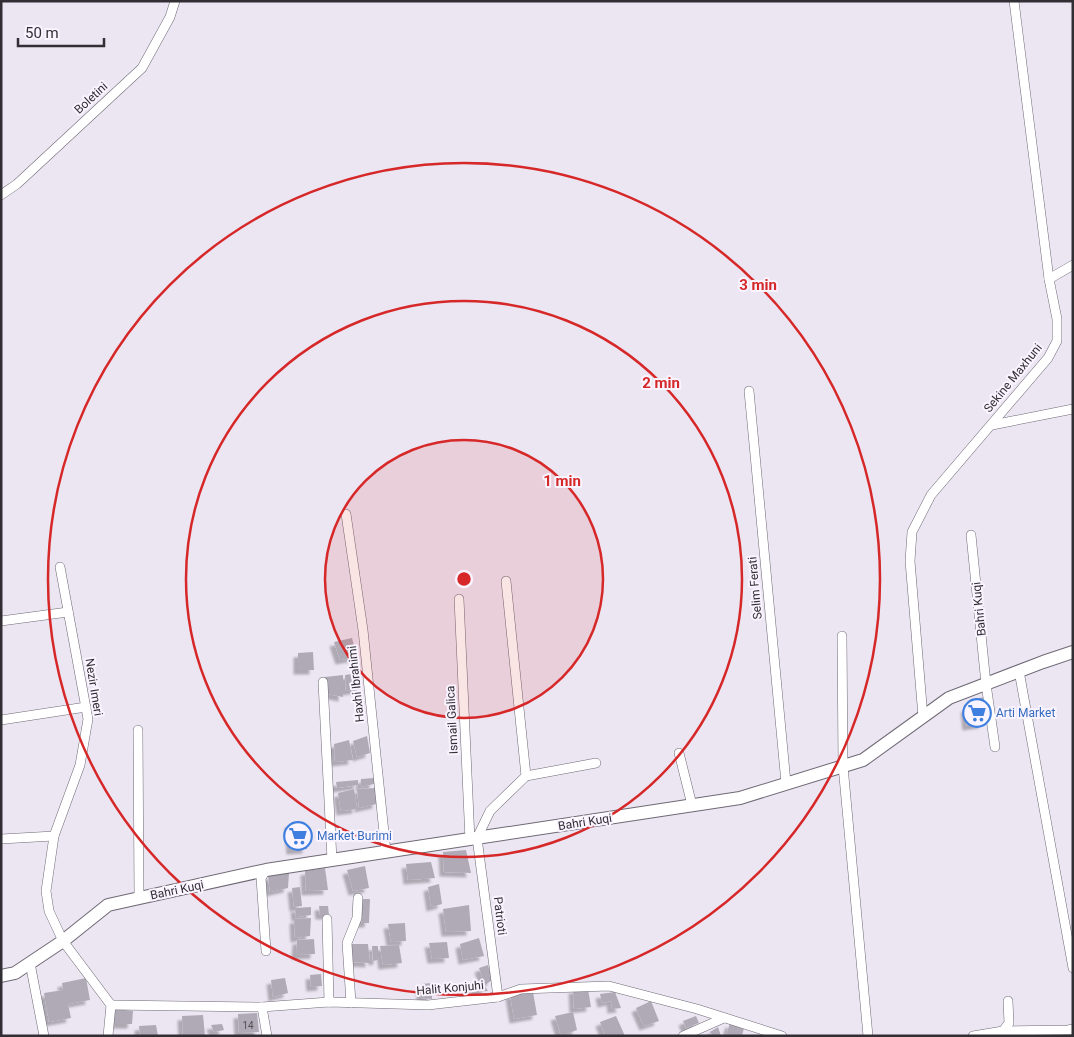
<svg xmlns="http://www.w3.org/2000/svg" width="1074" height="1037" font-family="Roboto,sans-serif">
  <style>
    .building { fill: #b0aab6; filter: url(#shadow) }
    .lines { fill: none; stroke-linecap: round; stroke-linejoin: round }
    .street-casing { stroke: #6f6975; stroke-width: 10 }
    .secondary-casing { stroke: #6f6975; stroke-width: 14 }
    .street { stroke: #fff; stroke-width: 9 }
    .secondary { stroke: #fff; stroke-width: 12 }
    .ring { fill: none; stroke: #d62828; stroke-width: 2.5 }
    .labels { text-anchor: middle; stroke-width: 4; stroke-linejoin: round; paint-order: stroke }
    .number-label { font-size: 10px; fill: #524e54 }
    .street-label { font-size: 12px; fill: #322f34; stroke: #f9f4ff }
    .shop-label { font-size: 12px; fill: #366cbe; stroke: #f9f4ff; text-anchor: start }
    .centre { fill: #d62828; stroke: #f9f4ff; stroke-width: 2.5 }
    .ring-label { font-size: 15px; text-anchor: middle; font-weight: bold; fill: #d62828; stroke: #f9f4ff; stroke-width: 4; stroke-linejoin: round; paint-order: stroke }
  </style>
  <defs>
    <filter id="shadow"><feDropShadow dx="-4.5" dy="4.5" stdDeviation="1" flood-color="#0004"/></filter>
  </defs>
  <rect width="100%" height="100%" fill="#ece6f3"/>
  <!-- building -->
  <g class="building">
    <polygon points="352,638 357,657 340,660 334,642"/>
    <polygon points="313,652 314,670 298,670 298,653"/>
    <polygon points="359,673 361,689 346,691 345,675"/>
    <polygon points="343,675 343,697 328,694 325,677"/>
    <polygon points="985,697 988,718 982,719 983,724 967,726 965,708 974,706 973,699"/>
    <polygon points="367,736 370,753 357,757 353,741"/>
    <polygon points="349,740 353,760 335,762 334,744"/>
    <polygon points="374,778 374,784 360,787 361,779"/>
    <polygon points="358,780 358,785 337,788 336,782"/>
    <polygon points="376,788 377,804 359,808 357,789"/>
    <polygon points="354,789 357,809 341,811 338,793"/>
    <polygon points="304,822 307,849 291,850 289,824"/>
    <polygon points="466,850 471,873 444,872 443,852"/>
    <polygon points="431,862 435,878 408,880 406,864"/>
    <polygon points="365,866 369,888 353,891 347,870"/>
    <polygon points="325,868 328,890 306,891 305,871"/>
    <polygon points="289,873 288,888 270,892 268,876"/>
    <polygon points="439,884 442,904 431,907 428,887"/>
    <polygon points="300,887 302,906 294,907 292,888"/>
    <polygon points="358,899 370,899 369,923 362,923"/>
    <polygon points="469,905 471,931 446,932 443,909"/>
    <polygon points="319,906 328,906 329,915 320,915"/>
    <polygon points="311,907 311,915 296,917 295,908"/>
    <polygon points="311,918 310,936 295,938 294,919"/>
    <polygon points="405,923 406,941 391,942 388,924"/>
    <polygon points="479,938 484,956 463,960 460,944"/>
    <polygon points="314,939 315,954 296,955 297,940"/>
    <polygon points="447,942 449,958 432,959 429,943"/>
    <polygon points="352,944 368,944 370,963 352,962"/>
    <polygon points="399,945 402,963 383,965 380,946"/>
    <polygon points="372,946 378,946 378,960 373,961"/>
    <polygon points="488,965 492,980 485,985 479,968"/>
    <polygon points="321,974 322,986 311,987 310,975"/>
    <polygon points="86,978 90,1000 68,1004 71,1018 49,1022 44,993 63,990 62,983"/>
    <polygon points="285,978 288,993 273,997 271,980"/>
    <polygon points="468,982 474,982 473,993 468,992"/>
    <polygon points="432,983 432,999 421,998 421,984"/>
    <polygon points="484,985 488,991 475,992 475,987"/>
    <polygon points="573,989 588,989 591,1007 574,1009"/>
    <polygon points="533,992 537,1015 514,1019 510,994"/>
    <polygon points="615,992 621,1008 612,1009 611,1001 602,1003 600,994"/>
    <polygon points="651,1001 659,1021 644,1026 636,1008"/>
    <polygon points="115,1009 133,1011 132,1024 112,1024"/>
    <polygon points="573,1012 577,1030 561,1036 555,1016"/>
    <polygon points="257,1013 259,1032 239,1033 238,1014"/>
    <polygon points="203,1015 205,1036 183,1036 182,1016"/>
    <polygon points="616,1016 625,1036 605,1036 600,1022"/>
    <polygon points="696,1016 699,1023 686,1028 683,1021"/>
    <polygon points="730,1023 744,1028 742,1036 726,1036"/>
    <polygon points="222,1024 224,1030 214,1032 211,1025"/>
    <polygon points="156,1025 158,1036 140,1036 139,1026"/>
    <polygon points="718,1027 721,1036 713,1036 710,1032"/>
  </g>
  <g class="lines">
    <defs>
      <g id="street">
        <polyline points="1,195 17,184 142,68 170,17 175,1"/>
        <polyline points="1049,279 1073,265"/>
        <polyline points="749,391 786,783"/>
        <polyline points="992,425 1073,409"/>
        <polyline points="346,514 363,630 386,852"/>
        <polyline points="971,535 986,684 995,747"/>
        <polyline points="60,567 88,719 80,765 54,836 46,891 49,911 63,941 111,1005 108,1036"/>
        <polyline points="506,581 526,776"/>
        <polyline points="459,599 470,840"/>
        <polyline points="1,621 68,612"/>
        <polyline points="842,636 843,766 868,1036"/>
        <polyline points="1019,671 1073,968"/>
        <polyline points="323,682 332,860"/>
        <polyline points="923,717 910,561 912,532 931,495 1048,358 1057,341 1057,319 1049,279 1014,1"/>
        <polyline points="1,720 86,707"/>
        <polyline points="138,730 139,898"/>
        <polyline points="679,753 692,805"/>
        <polyline points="1,839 54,836"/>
        <polyline points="266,870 261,878 266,951"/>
        <polyline points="327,919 329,1002"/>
        <polyline points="30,963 44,1036"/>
        <polyline points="498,997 477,838 490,811 526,776 596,763"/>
        <polyline points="351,1003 347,943 357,918 358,898"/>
        <polyline points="111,1005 262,1007 329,1002 428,1005 498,997 521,989 609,986 697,1009 782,1036"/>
        <polyline points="262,1007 267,1036"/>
        <polyline points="1003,1031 1009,1023 1008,1001"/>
        <polyline points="683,1036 724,1018"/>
        <polyline points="973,1036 1003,1031 1068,1030 1073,1029"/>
      </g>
      <polyline id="secondary" points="1,976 15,973 63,941 108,905 266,870 740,798 863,760 949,698 1043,662 1073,652"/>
    </defs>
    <!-- street casing -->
    <use href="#street" class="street-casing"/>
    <!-- secondary casing -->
    <use href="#secondary" class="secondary-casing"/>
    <!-- street -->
    <use href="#street" class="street"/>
    <!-- secondary -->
    <use href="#secondary" class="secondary"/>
  </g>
  <!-- distance rings -->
  <circle cx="464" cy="579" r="139" fill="#d62828" fill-opacity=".12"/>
  <g class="ring">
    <circle cx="464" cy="579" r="139"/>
    <circle cx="464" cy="579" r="278"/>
    <circle cx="464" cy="579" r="416"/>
  </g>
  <!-- icons -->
  <defs>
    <symbol id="supermarket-ring" viewBox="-11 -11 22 22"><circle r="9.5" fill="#f9f4ff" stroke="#3f7fe0" stroke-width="1.5"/><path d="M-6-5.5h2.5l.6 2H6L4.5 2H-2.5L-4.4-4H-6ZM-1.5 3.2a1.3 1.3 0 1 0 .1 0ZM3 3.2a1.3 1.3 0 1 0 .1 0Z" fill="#3f7fe0"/></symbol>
  </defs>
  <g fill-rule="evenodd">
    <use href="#supermarket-ring" x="961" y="697" width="32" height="32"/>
    <use href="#supermarket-ring" x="282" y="820" width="32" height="32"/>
  </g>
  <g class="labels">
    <!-- number labels -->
    <g class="number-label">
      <text x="248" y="1029">14</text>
    </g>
    <!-- street labels -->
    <g class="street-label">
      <text transform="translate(91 98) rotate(-43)" y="4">Boletini</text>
      <text transform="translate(1013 378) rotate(-51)" y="4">Sekine Maxhuni</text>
      <text transform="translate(755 588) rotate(-95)" y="4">Selim Ferati</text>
      <text transform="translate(979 609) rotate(-96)" y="4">Bahri Kuqi</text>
      <text transform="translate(356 684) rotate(-96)" y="4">Haxhi Ibrahimi</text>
      <text transform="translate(94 687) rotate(81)" y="4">Nezir Imeri</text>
      <text transform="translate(452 720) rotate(-93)" y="4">Ismail Galica</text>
      <text transform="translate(585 822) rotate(-9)" y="4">Bahri Kuqi</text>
      <text transform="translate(177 890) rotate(-12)" y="4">Bahri Kuqi</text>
      <text transform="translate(500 916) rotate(83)" y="4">Patrioti</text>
      <text transform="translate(450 988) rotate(-5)" y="4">Halit Konjuhi</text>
    </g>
    <!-- shop labels -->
    <g class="shop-label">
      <text x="996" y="717">Arti Market</text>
      <text x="317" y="840">Market Burimi</text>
    </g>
  </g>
  <circle cx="464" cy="579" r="8" class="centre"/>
  <g class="ring-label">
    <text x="758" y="290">3 min</text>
    <text x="661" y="388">2 min</text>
    <text x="562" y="486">1 min</text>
  </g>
  <!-- border -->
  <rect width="1074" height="1037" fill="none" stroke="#322f34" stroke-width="5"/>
  <!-- scale -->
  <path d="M18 38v8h86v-8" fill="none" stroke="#322f34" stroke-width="2.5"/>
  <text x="25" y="38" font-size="15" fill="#322f34" stroke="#f9f4ff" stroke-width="4" paint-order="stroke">50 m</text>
</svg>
